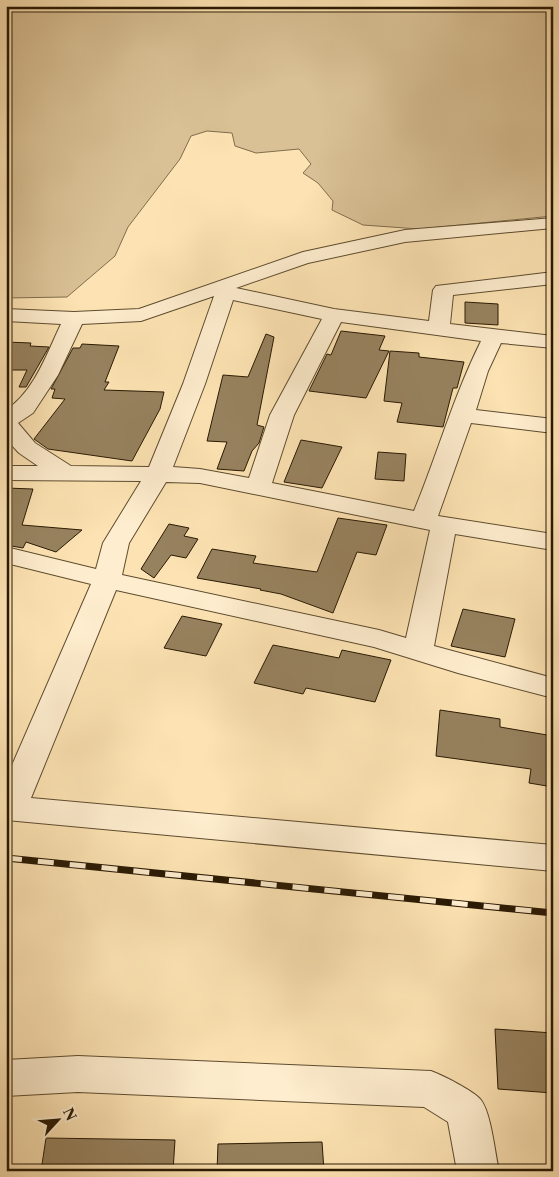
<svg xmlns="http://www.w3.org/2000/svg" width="559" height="1177" font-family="'Libre Caslon Text',serif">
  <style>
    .green { fill: #d9c195; stroke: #816d4c }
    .building { fill: #97825f; stroke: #291903 }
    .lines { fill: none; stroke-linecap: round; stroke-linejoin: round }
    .minor-casing { stroke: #5e4c2f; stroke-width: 2 }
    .minor { fill: #feedce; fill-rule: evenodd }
    .rail-casing { stroke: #291903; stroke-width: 7 }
    .rail { stroke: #feedce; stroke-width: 5; stroke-dasharray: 16; stroke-linecap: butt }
  </style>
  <rect width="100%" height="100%" fill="#fde3b3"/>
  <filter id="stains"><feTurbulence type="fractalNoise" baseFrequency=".004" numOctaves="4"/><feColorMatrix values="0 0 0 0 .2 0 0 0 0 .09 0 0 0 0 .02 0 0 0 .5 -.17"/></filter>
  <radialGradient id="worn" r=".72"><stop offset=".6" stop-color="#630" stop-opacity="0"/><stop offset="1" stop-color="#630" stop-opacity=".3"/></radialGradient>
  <!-- green -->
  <polygon class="green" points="6,6 553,6 553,216 419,229 363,225 332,210 333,201 318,183 303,173 311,164 299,149 256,153 235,146 232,133 207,131 191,136 180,159 128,227 115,256 67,297 6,298"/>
  <!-- building -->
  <g class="building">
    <polygon points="465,302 498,304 498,325 465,323"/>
    <polygon points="341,331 385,336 379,350 389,351 366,398 309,391 327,354 331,355"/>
    <polygon points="266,334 274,337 257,425 264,427 259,443 252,451 244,471 217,469 227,442 207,441 223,375 248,377"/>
    <polygon points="6,342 31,343 30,346 49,347 26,387 19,387 27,370 6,370"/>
    <polygon points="82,344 119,346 105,382 109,382 104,390 164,392 160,409 132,461 48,449 34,439 65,399 52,398 55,389 51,389 73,348 80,348"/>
    <polygon points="390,351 419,353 419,357 464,362 457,388 453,388 443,427 397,422 402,403 384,401"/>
    <polygon points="301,440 342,447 322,488 284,482"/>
    <polygon points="378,452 406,454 404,481 375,479"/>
    <polygon points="6,488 33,489 22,525 82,530 56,552 26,542 23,548 6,545"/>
    <polygon points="338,518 387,525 376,555 357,552 333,613 281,594 260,590 261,589 197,578 212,549 256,556 253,563 317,572"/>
    <polygon points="169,524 189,528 184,536 198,539 186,558 171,555 154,578 141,569"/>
    <polygon points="463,609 515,619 505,657 451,646"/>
    <polygon points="182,616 222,624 206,656 164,648"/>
    <polygon points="273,645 339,658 342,650 391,660 375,702 306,688 303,694 254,683"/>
    <polygon points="440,710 500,719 500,727 553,736 553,787 529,783 531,769 436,756"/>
    <polygon points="495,1029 553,1033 553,1093 498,1089"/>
    <polygon points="46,1138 175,1140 173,1171 41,1171"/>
    <polygon points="322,1142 324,1171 217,1171 218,1144"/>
  </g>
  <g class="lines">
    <defs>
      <g id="minor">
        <path d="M553,218V228L405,242L308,263L236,288L334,309L429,321L433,290L436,286L553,272V284L453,295L450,324L553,336V348L501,343L488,371L476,410L553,419V433L471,423L438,516L553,534V550L455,534L434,646L553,678V698L458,673L374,647L116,590L31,798L553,845V871L6,820V779L91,584L6,563V547L96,569L103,543L141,481L6,480V466H38L19,453L6,439V410C34,392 47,353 61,324L6,321V309L74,312L139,309L303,252L405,230ZM214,296L183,384L149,467L71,466L35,443L18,423L33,413L58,375L82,324L141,321ZM233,300L322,319L270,415L249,478L200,469L173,467L205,384ZM341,322L481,341C454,395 437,455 414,511L272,483L294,415ZM166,482L200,483L430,530L406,638L379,630L122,575L129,543Z"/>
        <path d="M78,1056L431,1071C442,1075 474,1091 481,1100C491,1113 495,1153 499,1171H457L448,1122L424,1107L78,1092L6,1096V1060Z"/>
      </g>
    </defs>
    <!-- minor casing -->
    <use href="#minor" class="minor-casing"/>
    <!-- minor -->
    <use href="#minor" class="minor"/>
    <defs>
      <polyline id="rail" points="6,858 553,913"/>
    </defs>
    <!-- rail casing -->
    <use href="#rail" class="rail-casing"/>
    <!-- rail -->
    <use href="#rail" class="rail"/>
  </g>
  <!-- margin -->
  <rect width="559" height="1177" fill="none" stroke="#fde3b3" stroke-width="25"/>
  <rect x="8" y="8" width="544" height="1162" fill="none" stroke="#291903" stroke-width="2.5"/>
  <rect x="12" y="12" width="534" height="1152" fill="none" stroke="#291903"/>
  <!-- north arrow -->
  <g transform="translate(58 1120) rotate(64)" stroke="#feedce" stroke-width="4" paint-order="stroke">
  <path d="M0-4L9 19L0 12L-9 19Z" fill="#291903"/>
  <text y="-8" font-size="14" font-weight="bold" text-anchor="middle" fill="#291903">N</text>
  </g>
  <rect width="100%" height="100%" filter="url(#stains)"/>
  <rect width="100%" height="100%" fill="url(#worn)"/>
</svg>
